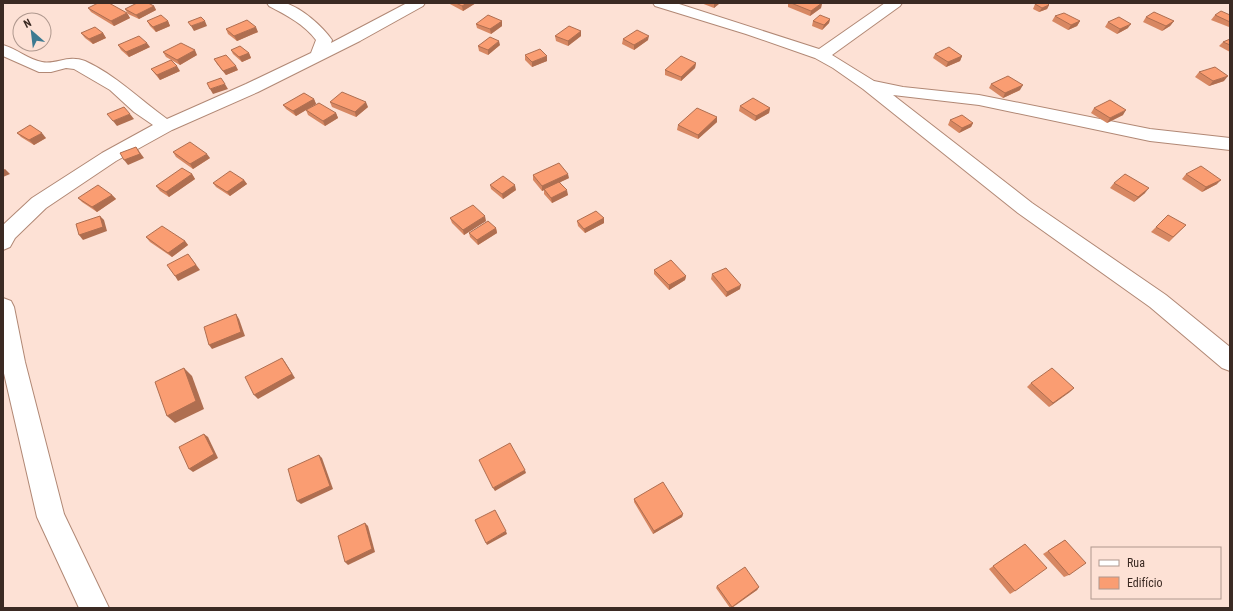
<svg xmlns="http://www.w3.org/2000/svg" width="1233" height="611" font-family="'Roboto Condensed',sans-serif">
  <style>
    .lines { fill: none; stroke-linecap: round; stroke-linejoin: round }
    .minor-casing { stroke: #b18875; stroke-width: 2 }
    .minor { fill: #fff; fill-rule: evenodd }
    .wall { fill: #d78762 }
    .shaded-wall { fill: #af6e50 }
    .building { fill: #fa9d72; stroke: #af6e50 }
  </style>
  <rect width="100%" height="100%" fill="#fde1d5"/>
  <g class="lines">
    <defs>
      <g id="minor">
        <path d="M267,3C272,3 280,2 285,3C302,8 322,26 332,40L331,43L407,3H425L423,6L360,41L258,92L172,130L116,161L46,208L15,238L10,247L3,250V225L32,198L102,153L153,125L134,112L110,90L74,69L66,68L51,72H39L3,56V45C17,49 29,60 42,62C56,65 68,54 85,61C116,75 139,99 167,119L246,84L311,53L316,40C304,24 286,15 269,6Z"/>
        <polygon points="653,3 676,3 819,49 885,3 902,3 900,6 832,55 874,81 903,87 979,95 1150,129 1230,138 1230,150 1150,141 979,105 893,95 1032,203 1166,295 1230,347 1230,371 1222,368 1150,307 1018,213 863,89 833,68 815,58 746,34 655,6"/>
        <polygon points="3,298 11,301 14,307 25,362 64,514 109,608 79,608 37,517 3,369"/>
      </g>
    </defs>
    <!-- minor casing -->
    <use href="#minor" class="minor-casing"/>
    <!-- minor -->
    <use href="#minor" class="minor"/>
  </g>
  <!-- wall -->
  <g class="wall">
    <polygon points="448,3 476,3 463,11"/>
    <polygon points="701,3 720,3 714,8"/>
    <polygon points="788,3 822,3 821,8 810,16 788,7"/>
    <polygon points="1035,4 1049,5 1047,9 1039,12 1033,9"/>
    <polygon points="154,6 156,10 139,19 128,14 125,9"/>
    <polygon points="88,8 127,13 130,18 114,26 91,12"/>
    <polygon points="1215,15 1230,15 1230,27 1229,27 1211,20"/>
    <polygon points="1055,16 1080,21 1077,26 1068,30 1052,21"/>
    <polygon points="1146,17 1174,21 1170,26 1162,31 1143,22"/>
    <polygon points="830,19 829,23 822,30 812,26 813,21"/>
    <polygon points="147,21 168,21 170,26 156,32 150,26"/>
    <polygon points="502,21 502,26 491,34 477,28 476,24"/>
    <polygon points="1108,22 1128,28 1117,34 1105,27"/>
    <polygon points="226,29 258,32 237,41 228,34"/>
    <polygon points="581,31 581,36 568,46 556,41 555,36"/>
    <polygon points="81,33 103,33 106,38 93,44 85,38"/>
    <polygon points="623,39 648,40 634,50 622,44"/>
    <polygon points="1230,39 1230,52 1219,46 1223,42"/>
    <polygon points="118,45 150,47 129,57 121,50"/>
    <polygon points="500,45 488,55 479,51 478,46"/>
    <polygon points="231,50 249,53 251,58 242,62 233,54"/>
    <polygon points="163,52 197,55 180,65 166,57"/>
    <polygon points="935,54 962,56 960,61 946,67 933,58"/>
    <polygon points="525,55 547,61 532,67 525,60"/>
    <polygon points="214,59 238,70 226,75 217,64"/>
    <polygon points="696,63 695,68 681,81 665,75 665,70"/>
    <polygon points="151,69 180,71 160,80 155,74"/>
    <polygon points="1199,72 1224,81 1209,86 1195,77"/>
    <polygon points="991,84 1020,90 1003,98 989,88"/>
    <polygon points="314,99 316,104 296,116 286,109 283,105"/>
    <polygon points="330,102 368,107 356,117 332,107"/>
    <polygon points="740,106 770,108 769,113 755,121 739,111"/>
    <polygon points="1094,108 1123,115 1107,123 1091,113"/>
    <polygon points="306,110 336,113 338,118 325,126 308,115"/>
    <polygon points="717,117 717,122 698,139 677,130 678,125"/>
    <polygon points="950,120 973,123 971,127 959,133 948,125"/>
    <polygon points="17,133 46,138 34,145 21,137"/>
    <polygon points="173,152 210,158 193,169 176,157"/>
    <polygon points="192,174 195,179 169,197 160,191 156,186"/>
    <polygon points="1186,174 1217,184 1202,192 1182,179"/>
    <polygon points="533,175 569,178 560,182 568,195 552,203 544,194 544,190 542,191 533,180"/>
    <polygon points="244,180 247,184 230,196 216,187 213,183"/>
    <polygon points="1114,183 1145,193 1134,202 1110,188"/>
    <polygon points="490,185 516,190 503,199 491,189"/>
    <polygon points="112,195 116,199 97,212 82,202 78,198"/>
    <polygon points="450,218 486,221 464,235 452,223"/>
    <polygon points="604,218 604,223 585,233 578,226 577,221"/>
    <polygon points="1186,225 1169,242 1151,232 1156,227"/>
    <polygon points="496,228 497,233 478,245 470,237 469,233"/>
    <polygon points="146,237 185,241 188,245 172,257 150,242"/>
    <polygon points="654,270 686,276 685,280 669,290 654,274"/>
    <polygon points="712,274 740,289 726,297 711,279"/>
    <polygon points="1031,383 1074,388 1049,407 1027,387"/>
    <polygon points="634,499 683,514 682,517 653,534 634,502"/>
    <polygon points="1065,540 1069,575 1064,577 1043,554"/>
    <polygon points="1025,544 1015,591 1010,594 989,569"/>
    <polygon points="717,586 759,587 757,590 732,608 730,608 716,588"/>
  </g>
  <!-- shaded-wall -->
  <g class="shaded-wall">
    <polygon points="467,3 476,3 463,11 462,6"/>
    <polygon points="714,3 720,3 714,8"/>
    <polygon points="822,3 821,8 810,16 811,11"/>
    <polygon points="1049,5 1047,9 1039,12 1042,8"/>
    <polygon points="154,6 156,10 139,19 136,15"/>
    <polygon points="127,13 130,18 114,26 111,21"/>
    <polygon points="830,19 829,23 822,30 824,25"/>
    <polygon points="168,21 170,26 156,32 153,27"/>
    <polygon points="205,21 207,26 194,31 191,26"/>
    <polygon points="502,21 502,26 491,34 490,29"/>
    <polygon points="1080,21 1077,26 1068,30 1071,25"/>
    <polygon points="1174,21 1170,26 1162,31 1166,26"/>
    <polygon points="1131,24 1128,28 1117,34 1120,29"/>
    <polygon points="256,27 258,32 237,41 234,36"/>
    <polygon points="581,31 581,36 568,46 568,41"/>
    <polygon points="103,33 106,38 93,44 89,39"/>
    <polygon points="649,36 648,40 634,50 634,45"/>
    <polygon points="499,41 500,45 488,55 488,50"/>
    <polygon points="147,43 150,47 129,57 126,52"/>
    <polygon points="195,50 197,55 180,65 177,60"/>
    <polygon points="249,53 251,58 242,62 239,57"/>
    <polygon points="547,56 547,61 532,67 532,62"/>
    <polygon points="962,56 960,61 946,67 948,62"/>
    <polygon points="696,63 695,68 681,81 681,77"/>
    <polygon points="177,66 180,71 160,80 157,75"/>
    <polygon points="236,66 238,70 226,75 223,71"/>
    <polygon points="1228,76 1224,81 1209,86 1213,81"/>
    <polygon points="225,84 228,89 213,94 210,89"/>
    <polygon points="1023,85 1020,90 1003,98 1005,93"/>
    <polygon points="314,99 316,104 296,116 293,111"/>
    <polygon points="366,102 368,107 356,117 355,112"/>
    <polygon points="770,108 769,113 755,121 756,116"/>
    <polygon points="1126,110 1123,115 1107,123 1110,118"/>
    <polygon points="336,113 338,118 325,126 323,121"/>
    <polygon points="130,114 134,119 117,126 113,121"/>
    <polygon points="717,117 717,122 698,139 698,135"/>
    <polygon points="973,123 971,127 959,133 962,128"/>
    <polygon points="42,133 46,138 34,145 29,140"/>
    <polygon points="136,147 144,158 128,165 124,160"/>
    <polygon points="207,154 210,158 193,169 190,164"/>
    <polygon points="5,169 10,174 3,177 3,170"/>
    <polygon points="192,174 195,179 169,197 166,192"/>
    <polygon points="568,174 569,178 542,191 542,186"/>
    <polygon points="244,180 247,184 230,196 227,192"/>
    <polygon points="1221,180 1217,184 1202,192 1206,187"/>
    <polygon points="515,185 516,190 503,199 502,194"/>
    <polygon points="1149,188 1145,193 1134,202 1138,197"/>
    <polygon points="567,190 568,195 552,203 551,198"/>
    <polygon points="112,195 116,199 97,212 92,207"/>
    <polygon points="100,216 104,220 107,231 83,240 79,235"/>
    <polygon points="485,216 486,221 464,235 463,230"/>
    <polygon points="604,218 604,223 585,233 584,229"/>
    <polygon points="496,228 497,233 478,245 477,240"/>
    <polygon points="185,241 188,245 172,257 168,253"/>
    <polygon points="188,254 200,270 178,281 175,276"/>
    <polygon points="686,276 685,280 669,290 669,285"/>
    <polygon points="741,285 740,289 726,297 727,292"/>
    <polygon points="236,314 239,319 245,336 212,349 209,345"/>
    <polygon points="282,358 285,362 295,378 258,399 254,395"/>
    <polygon points="184,368 192,376 204,409 175,423 167,416"/>
    <polygon points="1074,388 1070,392 1049,407 1053,403"/>
    <polygon points="204,434 208,437 218,458 193,472 189,469"/>
    <polygon points="319,455 322,458 333,489 301,504 297,501"/>
    <polygon points="525,470 526,473 495,491 493,488"/>
    <polygon points="683,514 682,517 653,534 654,531"/>
    <polygon points="365,523 368,526 375,552 348,565 345,562"/>
    <polygon points="506,531 507,534 487,545 486,543"/>
    <polygon points="759,587 757,590 731,608 732,607"/>
  </g>
  <!-- building -->
  <g class="building">
    <polygon points="98,3 109,3 127,13 111,21 88,8"/>
    <polygon points="137,3 148,3 154,6 136,15 125,9"/>
    <polygon points="456,3 467,3 462,6"/>
    <polygon points="791,3 822,3 811,11"/>
    <polygon points="1038,3 1047,3 1049,5 1042,8 1035,4"/>
    <polygon points="1221,11 1230,15 1230,22 1215,15"/>
    <polygon points="1154,12 1174,21 1166,26 1146,17"/>
    <polygon points="1064,13 1080,21 1071,25 1055,16"/>
    <polygon points="161,15 168,21 153,27 147,21"/>
    <polygon points="488,15 502,21 490,29 476,24"/>
    <polygon points="820,15 830,19 824,25 813,21"/>
    <polygon points="201,17 205,21 191,26 188,22"/>
    <polygon points="1119,17 1131,24 1120,29 1108,22"/>
    <polygon points="247,20 256,27 234,36 226,29"/>
    <polygon points="569,26 581,31 568,41 555,36"/>
    <polygon points="95,27 103,33 89,39 81,33"/>
    <polygon points="637,30 649,36 634,45 623,39"/>
    <polygon points="139,36 147,43 126,52 118,45"/>
    <polygon points="490,37 499,41 488,50 478,46"/>
    <polygon points="1230,39 1230,45 1223,42"/>
    <polygon points="181,43 195,50 177,60 163,52"/>
    <polygon points="240,46 249,53 239,57 231,50"/>
    <polygon points="949,47 962,56 948,62 935,54"/>
    <polygon points="540,49 547,56 532,62 525,55"/>
    <polygon points="226,55 236,66 223,71 214,59"/>
    <polygon points="681,56 696,63 681,77 665,70"/>
    <polygon points="171,60 177,66 157,75 151,69"/>
    <polygon points="1215,67 1228,76 1213,81 1199,72"/>
    <polygon points="1008,76 1023,85 1005,93 991,84"/>
    <polygon points="221,78 225,84 210,89 207,83"/>
    <polygon points="342,92 366,102 355,112 330,102"/>
    <polygon points="304,93 314,99 293,111 283,105"/>
    <polygon points="753,98 770,108 756,116 740,106"/>
    <polygon points="1110,100 1126,110 1110,118 1094,108"/>
    <polygon points="319,103 336,113 323,121 306,110"/>
    <polygon points="124,107 130,114 113,121 107,114"/>
    <polygon points="697,108 717,117 698,135 678,125"/>
    <polygon points="962,115 973,123 962,128 950,120"/>
    <polygon points="30,125 42,133 29,140 17,133"/>
    <polygon points="190,142 207,154 190,164 173,152"/>
    <polygon points="136,147 140,154 124,160 120,153"/>
    <polygon points="559,163 568,174 542,186 533,175"/>
    <polygon points="1201,166 1221,180 1206,187 1186,174"/>
    <polygon points="182,168 192,174 166,192 156,186"/>
    <polygon points="230,171 244,180 227,192 213,183"/>
    <polygon points="1125,174 1149,188 1138,197 1114,183"/>
    <polygon points="503,176 515,185 502,194 490,185"/>
    <polygon points="559,182 567,190 551,198 544,189"/>
    <polygon points="98,185 112,195 92,207 78,198"/>
    <polygon points="473,205 485,216 463,230 450,218"/>
    <polygon points="596,211 604,218 584,229 577,221"/>
    <polygon points="1168,215 1186,225 1173,237 1156,227"/>
    <polygon points="100,216 103,227 79,235 76,224"/>
    <polygon points="488,221 496,228 477,240 469,233"/>
    <polygon points="162,226 185,241 168,253 146,237"/>
    <polygon points="188,254 196,265 175,276 167,265"/>
    <polygon points="671,260 686,276 669,285 654,270"/>
    <polygon points="726,268 741,285 727,292 712,274"/>
    <polygon points="236,314 241,332 209,345 204,327"/>
    <polygon points="282,358 292,374 254,395 245,377"/>
    <polygon points="184,368 196,401 167,416 155,382"/>
    <polygon points="1052,368 1074,388 1053,403 1031,383"/>
    <polygon points="204,434 214,454 189,469 179,447"/>
    <polygon points="510,443 525,470 493,488 479,460"/>
    <polygon points="319,455 330,486 297,501 288,469"/>
    <polygon points="663,482 683,514 654,531 634,499"/>
    <polygon points="495,510 506,531 486,543 475,520"/>
    <polygon points="365,523 372,549 345,562 338,536"/>
    <polygon points="1065,540 1086,563 1069,575 1048,551"/>
    <polygon points="1025,544 1047,568 1015,591 993,566"/>
    <polygon points="745,567 759,587 732,607 717,586"/>
  </g>
  <!-- border -->
  <rect width="1233" height="611" fill="none" stroke="#3b2a23" stroke-width="8"/>
  <!-- legend -->
  <rect x="1091" y="547" width="130" height="52" fill="#fde1d5" stroke="#af988e"/>
  <rect x="1099" y="560" width="20" height="6" fill="#ffffff" stroke="#af988e"/>
  <text x="1127" y="567" font-size="12" fill="#3b2a23">Rua</text>
  <rect x="1099" y="577" width="20" height="12" fill="#fa9d72" stroke="#af988e"/>
  <text x="1127" y="587" font-size="12" fill="#3b2a23">Edifício</text>
  <!-- north arrow -->
  <g transform="translate(32 32) rotate(332)"><circle r="19" fill="#fde1d5" stroke="#af988e"/>
  <path d="M0-3L7 15L0 10L-7 15Z" fill="#3d7a91"/>
  <text y="-6" font-size="11" font-weight="bold" text-anchor="middle" fill="#3b2a23">N</text>
  </g>
</svg>
